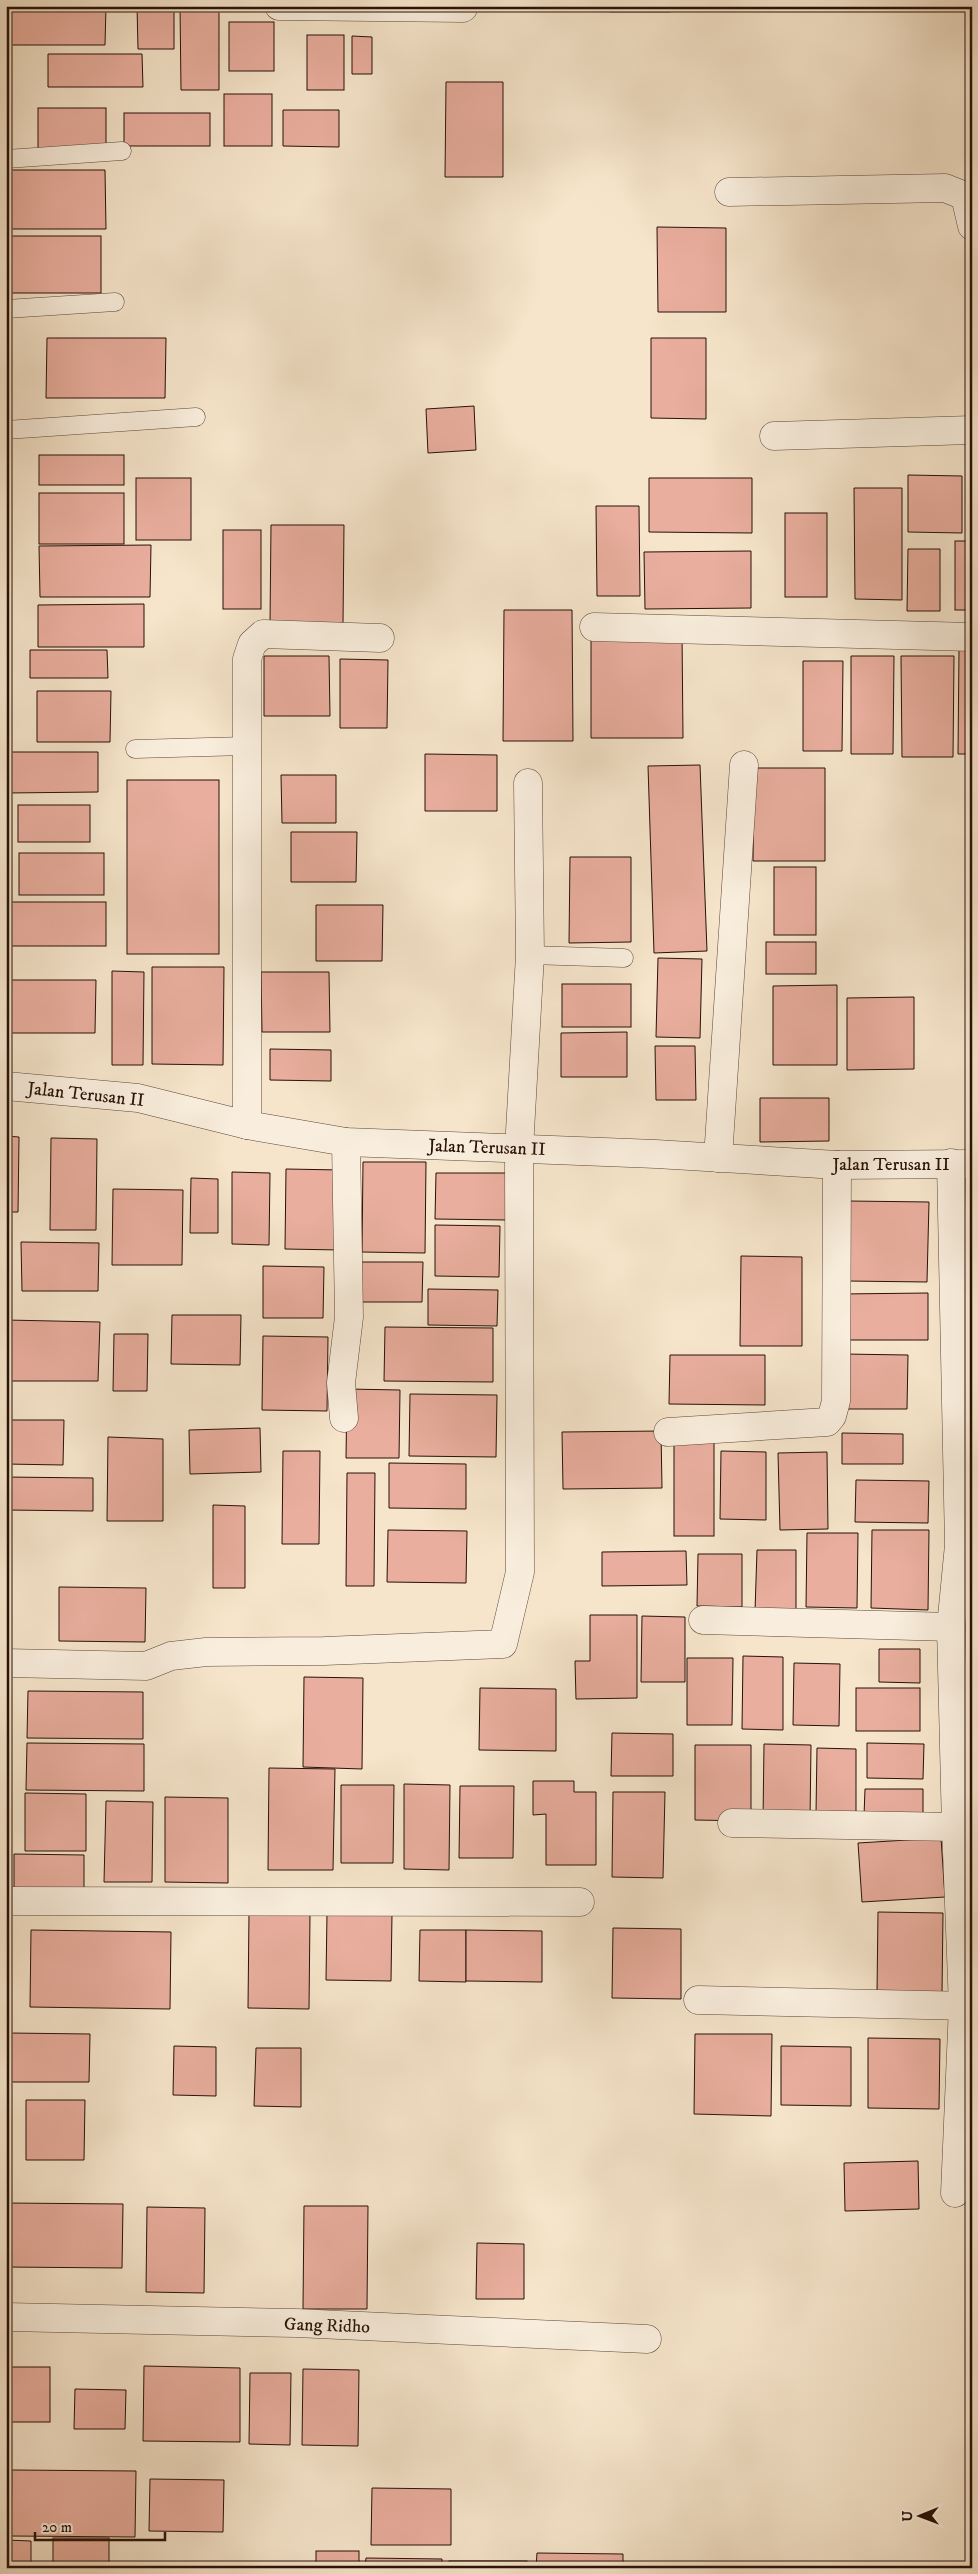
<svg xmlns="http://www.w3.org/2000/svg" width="978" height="2574" font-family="'IM FELL DW Pica',serif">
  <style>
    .building { fill: #e9ae9e; stroke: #271108 }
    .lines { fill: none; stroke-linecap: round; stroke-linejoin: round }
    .service-casing { stroke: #5b4639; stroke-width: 19 }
    .minor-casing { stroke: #5b4639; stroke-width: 29 }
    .service { stroke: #f9eedd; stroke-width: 18 }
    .minor { stroke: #f9eedd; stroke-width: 28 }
    .labels { text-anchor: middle; stroke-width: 4; stroke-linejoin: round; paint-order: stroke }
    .street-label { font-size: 18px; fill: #271108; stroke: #f9eedd }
  </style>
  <rect width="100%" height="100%" fill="#f6e5cb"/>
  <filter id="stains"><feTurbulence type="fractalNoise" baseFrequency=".004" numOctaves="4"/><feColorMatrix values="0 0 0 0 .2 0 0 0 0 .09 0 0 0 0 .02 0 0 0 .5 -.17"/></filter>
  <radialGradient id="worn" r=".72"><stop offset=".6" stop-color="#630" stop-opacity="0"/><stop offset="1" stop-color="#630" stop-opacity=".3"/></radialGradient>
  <!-- building -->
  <g class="building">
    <polygon points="6,6 106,6 105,45 6,45"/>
    <polygon points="137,6 174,6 174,49 138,49"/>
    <polygon points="180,6 219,6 219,90 181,90"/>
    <rect x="610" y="6" width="60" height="6"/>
    <rect x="229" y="22" width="45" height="49"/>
    <rect x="307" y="35" width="37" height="55"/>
    <polygon points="352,36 372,37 372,74 352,74"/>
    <polygon points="48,54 142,54 143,87 48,87"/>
    <polygon points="446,82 503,82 503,177 445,177"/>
    <rect x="224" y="94" width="48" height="52"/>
    <rect x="38" y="108" width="68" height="41"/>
    <polygon points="283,110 339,110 339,147 283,146"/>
    <rect x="124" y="113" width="86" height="33"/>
    <polygon points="6,170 105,170 106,229 6,229"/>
    <polygon points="657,227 726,228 726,312 658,312"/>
    <rect x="10" y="236" width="91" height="57"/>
    <polygon points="47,338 166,338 165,398 46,398"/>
    <polygon points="651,338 706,338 706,419 651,418"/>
    <polygon points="474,406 476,450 428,453 426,409"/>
    <rect x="39" y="455" width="85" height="30"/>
    <rect x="6" y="474" width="4" height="40"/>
    <polygon points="908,475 962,476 962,533 908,532"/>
    <rect x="136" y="478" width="55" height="62"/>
    <polygon points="649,478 752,478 752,533 649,532"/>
    <polygon points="854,488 902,488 902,600 855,599"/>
    <rect x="39" y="493" width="85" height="51"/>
    <polygon points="596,506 639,506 640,596 597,596"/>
    <rect x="785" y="513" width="42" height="84"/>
    <polygon points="271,525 344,525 343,623 270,623"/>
    <rect x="223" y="530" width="38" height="79"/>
    <rect x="955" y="541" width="17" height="69"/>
    <polygon points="151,545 150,597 40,597 39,546"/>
    <polygon points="908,549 940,549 940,611 907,611"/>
    <polygon points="751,551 751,608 645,609 644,552"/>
    <polygon points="144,604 144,647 38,647 38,605"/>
    <polygon points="504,610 572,610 573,741 503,741"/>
    <polygon points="591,633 682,633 683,738 591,738"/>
    <polygon points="959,649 972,649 972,754 958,754"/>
    <polygon points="30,650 107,650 108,678 30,678"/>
    <polygon points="264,656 329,656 330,716 264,716"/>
    <polygon points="851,656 894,656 893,754 851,754"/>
    <polygon points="901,656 954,656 953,757 902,757"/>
    <polygon points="340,659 388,660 387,728 340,728"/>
    <polygon points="803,661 843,661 842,751 803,751"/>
    <polygon points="37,691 111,691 110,742 37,742"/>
    <polygon points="6,752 98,752 98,792 6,793"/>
    <polygon points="425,754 497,755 497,811 425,811"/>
    <polygon points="700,765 707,951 654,953 648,766"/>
    <polygon points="754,768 825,768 825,861 753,861"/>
    <polygon points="281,775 336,775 336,823 282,823"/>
    <rect x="127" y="780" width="92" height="174"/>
    <rect x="18" y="805" width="72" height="37"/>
    <polygon points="291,832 357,832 356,882 291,882"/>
    <rect x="19" y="853" width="85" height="42"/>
    <polygon points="570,857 631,857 631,942 569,943"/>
    <rect x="774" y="867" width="42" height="68"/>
    <rect x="10" y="902" width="96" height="44"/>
    <polygon points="316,905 383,905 382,961 316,961"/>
    <rect x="766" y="942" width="50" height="32"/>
    <polygon points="658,958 702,959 700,1038 656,1037"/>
    <polygon points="152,967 224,967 223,1065 152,1064"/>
    <polygon points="112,971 144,972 143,1065 112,1065"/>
    <polygon points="261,972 329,972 330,1032 262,1032"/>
    <polygon points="10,980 96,980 95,1033 10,1033"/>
    <rect x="562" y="984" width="69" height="43"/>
    <polygon points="837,985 837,1065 773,1065 773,986"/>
    <polygon points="914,997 914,1069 847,1070 847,998"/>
    <polygon points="627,1032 627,1077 561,1077 561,1033"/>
    <polygon points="655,1046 695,1046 696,1100 656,1100"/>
    <polygon points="270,1049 331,1050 331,1081 270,1080"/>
    <polygon points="760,1098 829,1098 829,1141 760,1142"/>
    <polygon points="6,1136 19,1137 18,1212 6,1212"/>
    <polygon points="51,1138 97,1139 96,1230 50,1230"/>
    <polygon points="363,1162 426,1162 425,1253 362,1252"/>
    <polygon points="286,1169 341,1170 340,1250 285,1249"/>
    <polygon points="232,1172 270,1173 269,1245 232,1244"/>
    <polygon points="436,1173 506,1173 506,1220 435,1219"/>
    <polygon points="191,1178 218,1179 218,1233 190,1233"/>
    <polygon points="113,1189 183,1190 182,1265 112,1265"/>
    <polygon points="849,1201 929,1202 927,1282 848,1281"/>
    <polygon points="435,1225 500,1226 499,1277 435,1276"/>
    <polygon points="21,1242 99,1243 98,1291 22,1291"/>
    <polygon points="741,1256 802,1257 802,1346 740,1346"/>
    <polygon points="360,1262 423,1262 422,1302 359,1302"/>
    <polygon points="263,1266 324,1267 323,1318 263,1318"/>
    <polygon points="428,1289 498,1290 497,1326 428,1325"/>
    <polygon points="928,1293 928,1340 841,1340 841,1294"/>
    <polygon points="172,1315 241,1315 240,1365 171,1364"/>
    <polygon points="6,1320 100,1322 98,1381 6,1381"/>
    <polygon points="385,1327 493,1328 493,1382 384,1381"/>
    <polygon points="114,1334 148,1334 147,1391 113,1391"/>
    <polygon points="263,1336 328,1337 327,1411 262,1410"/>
    <polygon points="843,1354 908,1355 907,1409 842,1409"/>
    <polygon points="670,1355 765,1355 765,1405 669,1404"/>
    <polygon points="347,1389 400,1390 399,1458 346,1458"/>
    <polygon points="410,1394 497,1395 496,1457 409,1456"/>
    <polygon points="6,1420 64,1420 63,1465 6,1464"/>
    <polygon points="260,1428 261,1472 190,1474 189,1430"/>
    <polygon points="661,1431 662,1488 563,1489 562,1432"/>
    <polygon points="842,1433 903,1434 903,1464 842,1464"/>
    <polygon points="108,1437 163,1439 163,1521 107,1521"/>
    <rect x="674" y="1438" width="40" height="98"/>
    <polygon points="283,1451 320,1451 319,1544 282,1544"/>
    <polygon points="721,1451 766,1452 766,1520 720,1519"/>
    <polygon points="827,1452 828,1529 780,1530 778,1453"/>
    <polygon points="389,1463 466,1464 466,1509 389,1508"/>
    <polygon points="347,1473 375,1473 374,1586 346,1586"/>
    <polygon points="6,1477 93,1478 93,1511 6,1510"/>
    <polygon points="856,1480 929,1481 928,1523 855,1522"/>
    <polygon points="213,1505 245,1506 245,1588 213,1588"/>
    <polygon points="388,1530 467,1531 466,1583 387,1582"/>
    <polygon points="872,1530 929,1530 928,1610 871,1608"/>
    <polygon points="807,1533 858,1533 857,1608 806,1607"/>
    <polygon points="757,1550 796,1550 796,1611 755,1611"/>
    <polygon points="686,1551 687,1585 602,1586 602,1552"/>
    <polygon points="698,1554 742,1554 742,1607 697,1606"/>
    <polygon points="59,1587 146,1588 145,1642 59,1641"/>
    <polygon points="590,1615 637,1615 637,1698 576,1699 575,1661 590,1661"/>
    <polygon points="642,1616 685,1617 685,1682 641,1682"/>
    <rect x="965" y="1643" width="7" height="46"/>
    <polygon points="879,1649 920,1649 920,1683 879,1682"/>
    <polygon points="743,1656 783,1657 783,1730 742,1729"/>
    <polygon points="687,1658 733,1658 732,1725 687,1725"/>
    <polygon points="794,1663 840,1664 839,1726 793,1725"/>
    <polygon points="304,1677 363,1678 362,1769 303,1767"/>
    <polygon points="480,1688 556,1689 556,1751 479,1750"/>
    <rect x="856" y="1688" width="64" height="43"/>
    <polygon points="28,1691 143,1692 143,1739 27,1738"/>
    <polygon points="612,1733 673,1734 673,1776 611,1776"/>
    <polygon points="27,1743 144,1744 144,1791 26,1790"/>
    <polygon points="867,1743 924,1744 923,1779 867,1778"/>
    <polygon points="764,1744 811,1745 810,1821 763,1821"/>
    <polygon points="695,1745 751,1745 751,1821 695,1820"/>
    <polygon points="817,1748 856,1749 856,1815 816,1814"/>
    <polygon points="269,1768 335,1769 333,1870 268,1870"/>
    <polygon points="533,1781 574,1781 574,1792 596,1792 596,1865 546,1865 546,1814 533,1815"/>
    <polygon points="404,1784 450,1785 449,1870 404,1869"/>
    <polygon points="341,1785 394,1785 393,1863 341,1863"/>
    <polygon points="460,1786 514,1786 513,1858 459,1858"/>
    <polygon points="865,1789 923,1789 923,1816 864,1816"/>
    <polygon points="613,1792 665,1792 663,1878 612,1877"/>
    <polygon points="25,1793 86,1794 86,1851 25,1851"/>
    <polygon points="165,1797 228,1798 228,1883 165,1882"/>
    <polygon points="106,1801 153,1802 152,1882 104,1882"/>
    <polygon points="941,1838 945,1897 862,1902 858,1843"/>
    <polygon points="14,1854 84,1855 84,1898 14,1897"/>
    <polygon points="878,1912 943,1913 942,1993 877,1993"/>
    <polygon points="249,1913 310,1914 309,2009 248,2008"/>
    <polygon points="327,1913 392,1914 391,1981 326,1980"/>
    <polygon points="613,1928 681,1929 681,1999 612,1998"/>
    <polygon points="31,1930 171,1932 170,2009 30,2007"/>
    <polygon points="420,1930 466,1930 466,1982 419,1981"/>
    <polygon points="466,1930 542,1931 542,1982 466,1981"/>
    <polygon points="9,2033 90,2034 89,2082 8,2082"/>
    <polygon points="695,2034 772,2034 771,2116 694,2114"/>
    <polygon points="868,2038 940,2039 939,2109 868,2108"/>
    <polygon points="174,2046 216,2047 216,2096 173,2095"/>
    <polygon points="781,2046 851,2047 851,2106 781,2105"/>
    <polygon points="256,2048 301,2048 301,2107 254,2106"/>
    <polygon points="26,2100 85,2100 84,2160 26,2160"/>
    <polygon points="918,2161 919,2209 845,2211 844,2163"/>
    <polygon points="6,2203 123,2204 122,2268 6,2267"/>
    <polygon points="304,2206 368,2206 367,2309 303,2309"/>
    <polygon points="147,2207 205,2208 204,2293 146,2292"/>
    <polygon points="477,2243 524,2244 524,2299 476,2299"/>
    <polygon points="144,2366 240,2368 240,2442 143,2441"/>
    <rect x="6" y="2367" width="44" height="55"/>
    <polygon points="303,2369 359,2370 358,2446 302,2445"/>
    <polygon points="250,2373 291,2373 290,2445 249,2444"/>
    <polygon points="75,2389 126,2390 125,2429 74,2429"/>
    <polygon points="12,2470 136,2471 135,2537 11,2536"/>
    <polygon points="150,2479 224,2480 223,2532 149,2531"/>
    <polygon points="372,2488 451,2489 451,2545 371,2545"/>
    <rect x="53" y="2538" width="56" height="30"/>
    <polygon points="6,2540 31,2541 31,2568 6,2568"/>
    <rect x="316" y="2551" width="43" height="17"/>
    <polygon points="537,2553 623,2554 623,2568 536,2568"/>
    <polygon points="366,2558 442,2559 442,2568 365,2568"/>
    <rect x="449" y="2561" width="78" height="7"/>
  </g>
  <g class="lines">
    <defs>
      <g id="service">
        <polyline points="6,159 122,151"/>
        <polyline points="6,309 115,302"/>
        <polyline points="6,430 196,417"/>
        <polyline points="135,749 246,746"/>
        <polyline points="530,955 624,958"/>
      </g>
      <g id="minor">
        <polyline points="279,6 463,8"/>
        <polyline points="729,192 945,188 965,196 972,226"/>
        <polyline points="774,436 972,430"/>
        <polyline points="594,627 972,637"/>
        <polyline points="6,1086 138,1098 247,1125 346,1142 656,1154 837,1165 972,1164"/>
        <polyline points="247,1125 247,659 252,644 263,634 380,638"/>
        <polyline points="718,1158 744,765"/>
        <polyline points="951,1163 959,1545 951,1627 956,1827 963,2006 955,2193"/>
        <polyline points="344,1418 341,1383 349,1317 346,1142"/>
        <polyline points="668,1432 827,1422 832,1416 836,1401 837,1165"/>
        <polyline points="703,1620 951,1627"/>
        <polyline points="6,1663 146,1666 171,1656 206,1652 324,1651 503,1644 520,1572 519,1149 530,955 528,783"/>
        <polyline points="732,1823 956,1827"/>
        <polyline points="6,1901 580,1902"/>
        <polyline points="698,2000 972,2006"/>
        <polyline points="6,2317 296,2323 647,2339"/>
      </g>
    </defs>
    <!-- service casing -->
    <use href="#service" class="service-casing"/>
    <!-- minor casing -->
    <use href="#minor" class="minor-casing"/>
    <!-- service -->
    <use href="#service" class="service"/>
    <!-- minor -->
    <use href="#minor" class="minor"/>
  </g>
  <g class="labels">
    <!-- street labels -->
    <g class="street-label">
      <text transform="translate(86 1094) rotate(6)" y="6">Jalan Terusan II</text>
      <text transform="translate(487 1147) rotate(2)" y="6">Jalan Terusan II</text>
      <text x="891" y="1170">Jalan Terusan II</text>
      <text transform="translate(327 2325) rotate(2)" y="6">Gang Ridho</text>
    </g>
  </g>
  <!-- margin -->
  <rect width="978" height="2574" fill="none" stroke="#f6e5cb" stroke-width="25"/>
  <rect x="8" y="8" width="963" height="2559" fill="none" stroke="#271108" stroke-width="2.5"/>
  <rect x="12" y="12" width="953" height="2549" fill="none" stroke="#271108"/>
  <!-- north arrow -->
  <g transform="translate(920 2516) rotate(269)" stroke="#f9eedd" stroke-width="4" paint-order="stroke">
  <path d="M0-4L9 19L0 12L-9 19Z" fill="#271108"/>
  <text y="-8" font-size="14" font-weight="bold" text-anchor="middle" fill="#271108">U</text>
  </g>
  <!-- scale -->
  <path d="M35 2532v8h130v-8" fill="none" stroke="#271108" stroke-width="2.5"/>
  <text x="42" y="2532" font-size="15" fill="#271108" stroke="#f9eedd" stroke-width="4" paint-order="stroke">20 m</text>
  <rect width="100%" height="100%" filter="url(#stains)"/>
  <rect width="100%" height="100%" fill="url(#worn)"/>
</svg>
